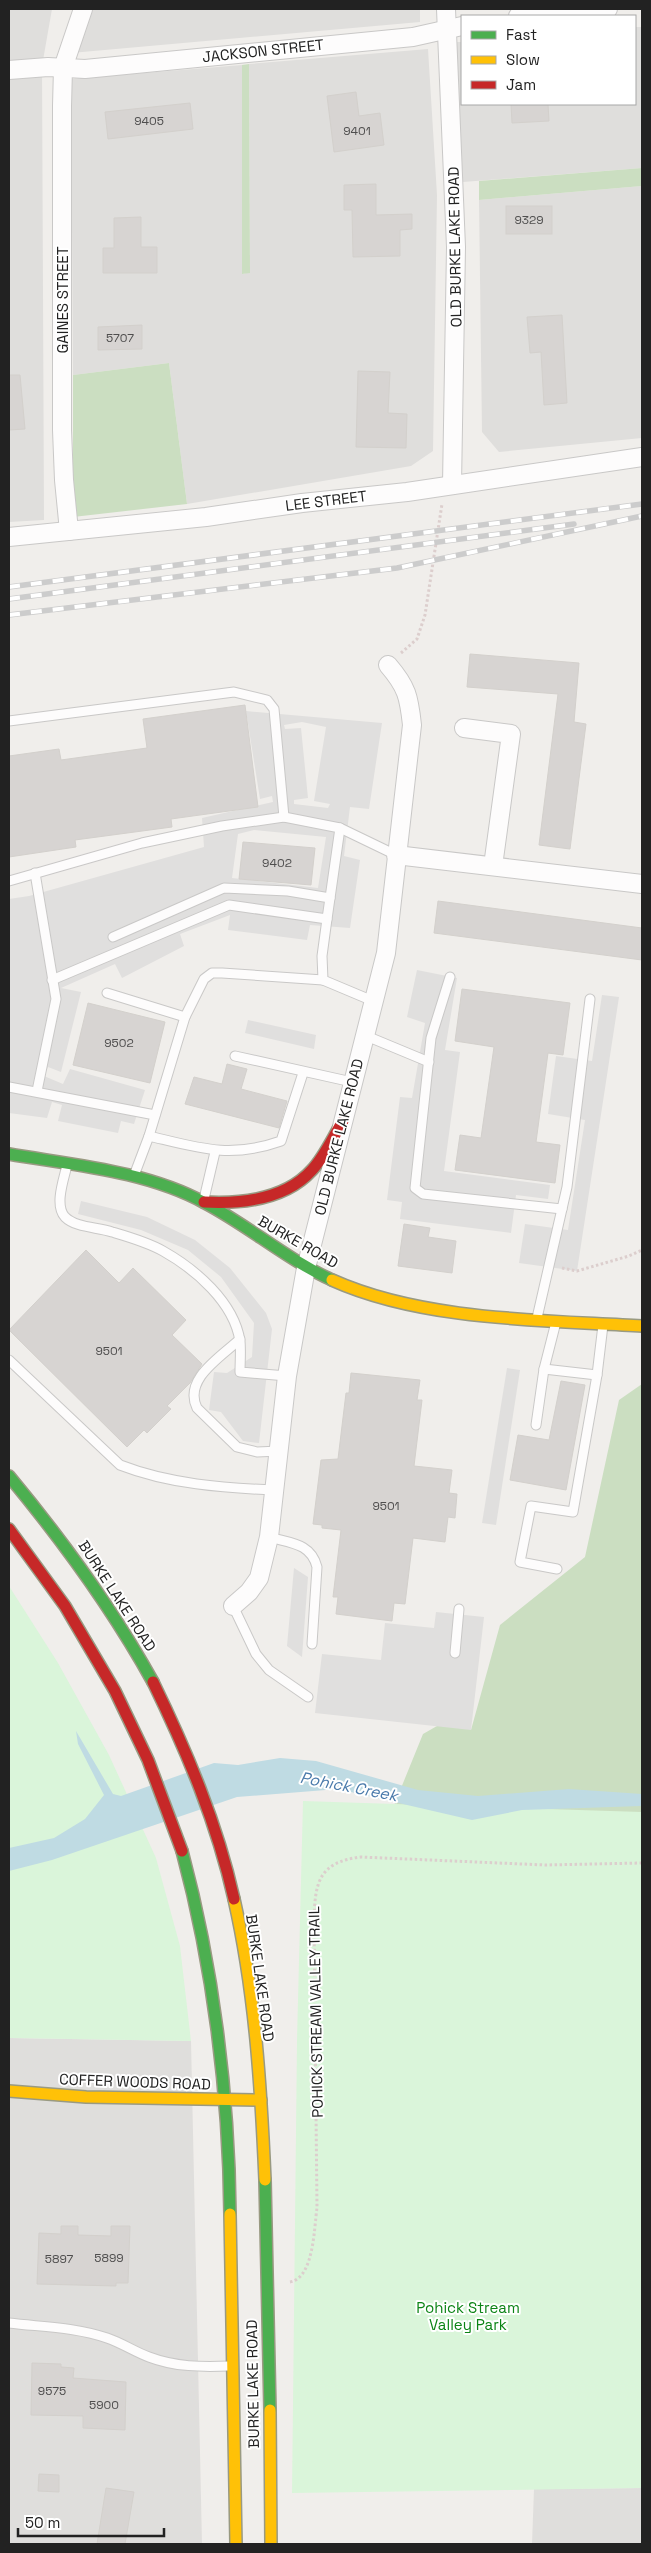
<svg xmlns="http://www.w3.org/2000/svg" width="651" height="2553" font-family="'Space Grotesk',sans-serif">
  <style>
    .residential { fill: #dfdedc }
    .forest { fill: #cbdec1 }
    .park { fill: #daf5da }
    .parking { fill: #e0dfde; fill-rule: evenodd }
    .water { fill: #bfdbe3 }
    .building { fill: #d7d4d2; stroke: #d3d0cc }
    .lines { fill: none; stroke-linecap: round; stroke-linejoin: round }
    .lane-casing { stroke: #c9c8c7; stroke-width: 11 }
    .street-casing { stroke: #c9c8c7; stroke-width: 20 }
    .fast-casing { stroke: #999a82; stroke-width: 14 }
    .slow-casing { stroke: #999a82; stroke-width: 14 }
    .jam-casing { stroke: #999a82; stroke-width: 14 }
    .path { stroke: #dccecd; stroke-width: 3; stroke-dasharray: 2.5 2.5; stroke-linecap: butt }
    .lane { stroke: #fdfcfc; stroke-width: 9 }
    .street { stroke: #fdfcfc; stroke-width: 18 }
    .fast { stroke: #4caf50; stroke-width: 11 }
    .slow { stroke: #ffc107; stroke-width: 11 }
    .jam { stroke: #c62828; stroke-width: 11 }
    .rail-casing { stroke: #ccc; stroke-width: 5.5 }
    .rail { stroke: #fff; stroke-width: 4; stroke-dasharray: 11; stroke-linecap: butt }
    .labels { text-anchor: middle; stroke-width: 4; stroke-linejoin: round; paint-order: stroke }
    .number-label { font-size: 12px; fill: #4f4e4e }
    .street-label { font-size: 15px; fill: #222; stroke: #fff }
    .park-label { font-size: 15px; fill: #0c8416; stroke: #fff }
    .water-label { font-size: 16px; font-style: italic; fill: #4a7aab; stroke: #fff }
  </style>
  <rect width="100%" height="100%" fill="#f0eeeb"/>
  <!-- residential -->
  <g class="residential">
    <polygon points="9,9 52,9 42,66 44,520 9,522"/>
    <polygon points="79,9 420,9 420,22 71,53"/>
    <polygon points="635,27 642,27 642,168 463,182 454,42 462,42 462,104 635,104"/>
    <polygon points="428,49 437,195 433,451 411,466 187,504 169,363 73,375 71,79 242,65 243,274 250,272 249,64"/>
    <polygon points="642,186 642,438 499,452 482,432 479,200"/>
    <polygon points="9,2038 191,2041 202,2544 9,2544"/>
    <polygon points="642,2488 642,2544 532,2544 534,2489"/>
  </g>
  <!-- forest -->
  <g class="forest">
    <polygon points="249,64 250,273 242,274 242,65"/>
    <polygon points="642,168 642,186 479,200 479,181"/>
    <polygon points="169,363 187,504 73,517 73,375"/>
    <polygon points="642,1384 642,2488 312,2007 423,1734 458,1714 471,1730 500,1625 585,1557 619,1400"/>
  </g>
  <!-- park -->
  <g class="park">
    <polygon points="9,1586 58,1663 109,1755 156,1858 180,1946 191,2041 9,2038"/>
    <polygon points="303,1801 642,1812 642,2488 292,2493 297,2040"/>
  </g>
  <!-- parking -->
  <g class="parking">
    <path d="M246,711L382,723L369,809L350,807L344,856L360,860L350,928L310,925L307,940L228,930L230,915L180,934L184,946L122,978L115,964L61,988L81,992L61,1072L48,1067L44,1076L63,1084L70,1069L145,1090L134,1124L121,1121L118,1133L58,1121L62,1105L52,1102L47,1118L9,1113V899L29,896L204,847L202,818L273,802L272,796L260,799ZM302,722L326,727L314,801L330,804L328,808L294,804V800L308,798L301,728L285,729L284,725ZM254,830L326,837L318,888L232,878L238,834Z"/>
    <polygon points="417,970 457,978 445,1050 460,1052 444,1171 550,1185 548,1199 516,1195 511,1233 400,1219 402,1202 387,1200 400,1097 412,1098 425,1023 407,1017"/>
    <polygon points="602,995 619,997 577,1271 519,1263 525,1224 568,1230 585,1120 548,1114 556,1056 592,1061"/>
    <polygon points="248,1020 316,1035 314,1049 245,1033"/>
    <polygon points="81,1201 147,1217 195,1240 230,1268 266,1313 272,1329 259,1443 243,1441 221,1412 209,1410 214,1372 227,1373 252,1357 254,1323 221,1277 188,1250 141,1230 78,1214"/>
    <polygon points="507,1368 520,1370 496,1525 482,1523"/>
    <polygon points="294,1568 308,1577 302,1657 287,1646"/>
    <polygon points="436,1612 484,1617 471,1730 315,1713 322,1654 381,1660 385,1623 434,1628"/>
  </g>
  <!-- water -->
  <polygon class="water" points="76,1731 113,1794 121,1796 214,1763 238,1765 280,1758 316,1761 418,1790 478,1796 569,1789 642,1794 642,1806 522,1810 472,1820 338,1789 237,1797 52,1860 9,1871 9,1848 54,1838 85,1819 104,1795 78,1744"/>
  <!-- building -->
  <g class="building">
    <polygon points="356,92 359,116 380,113 384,145 334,152 327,96"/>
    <polygon points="190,103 193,129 108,139 105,112"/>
    <polygon points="511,104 548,104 549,121 512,123"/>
    <polygon points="376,184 376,215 412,214 412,229 400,230 400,256 353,257 352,210 344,210 344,185"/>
    <rect x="506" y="206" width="46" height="28"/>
    <polygon points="141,217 141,247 157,247 157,273 103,273 103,248 114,248 114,218"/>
    <polygon points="562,315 567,403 544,405 541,352 530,353 527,317"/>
    <polygon points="142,325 142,349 98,350 98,327"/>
    <polygon points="358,371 390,372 388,413 407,414 406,448 356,447"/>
    <polygon points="9,375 20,375 25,429 9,430"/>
    <polygon points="470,654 579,663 574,722 586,724 570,849 539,845 558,694 467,687"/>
    <polygon points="245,705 258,807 171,819 172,827 75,840 76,847 9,857 9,756 59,749 61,760 147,748 143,719"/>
    <polygon points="243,842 315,848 311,885 239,879"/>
    <polygon points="438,901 642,928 642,960 434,933"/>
    <polygon points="462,989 570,1003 563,1055 548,1053 536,1142 560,1145 555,1183 455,1170 460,1135 481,1138 494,1047 455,1041"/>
    <polygon points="88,1003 165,1022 150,1083 73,1065"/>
    <polygon points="227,1064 247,1069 241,1089 287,1101 279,1128 185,1104 194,1077 222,1084"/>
    <polygon points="404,1224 430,1228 428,1237 456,1241 452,1273 398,1266"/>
    <polygon points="86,1250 119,1283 133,1268 186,1320 172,1335 202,1364 190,1383 167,1406 171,1409 147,1433 144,1430 127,1447 9,1330"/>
    <polygon points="351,1373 420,1380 417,1400 422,1400 414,1466 452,1470 449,1493 457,1494 455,1518 448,1517 445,1542 413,1538 405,1604 394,1603 392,1621 336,1614 338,1597 333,1597 341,1530 322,1528 322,1525 313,1524 321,1460 338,1459 346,1393 349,1393"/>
    <polygon points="561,1381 585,1385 566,1490 510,1480 518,1435 549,1440"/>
    <polygon points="61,2226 78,2226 78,2235 111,2236 111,2226 130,2226 128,2283 116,2283 116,2286 37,2284 39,2233 61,2234"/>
    <polygon points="32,2363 61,2364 61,2367 74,2368 73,2378 126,2382 125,2430 83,2428 83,2416 31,2415"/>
    <polygon points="39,2474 59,2475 59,2492 38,2491"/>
    <polygon points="106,2488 134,2492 125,2544 97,2544"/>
  </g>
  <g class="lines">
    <defs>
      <g id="lane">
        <polyline points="9,721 234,692 267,700 274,709 284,817"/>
        <polyline points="35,873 56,999 37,1091"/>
        <polyline points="9,881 142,843 222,826 284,817 340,828 396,855"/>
        <polyline points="327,919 322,956 323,980 373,1001"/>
        <polyline points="113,937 224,888 288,891 330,898"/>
        <polyline points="450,977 431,1038 415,1188 423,1194 562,1209"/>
        <polyline points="52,980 229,905 327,919 340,828"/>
        <polyline points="107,993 185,1017"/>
        <polyline points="364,1035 429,1062"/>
        <polyline points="235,1056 352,1082"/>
        <polyline points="9,1087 155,1115"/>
        <path d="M149,1136C199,1148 230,1159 281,1141L303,1073"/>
        <path d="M67,1165C64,1179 54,1205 65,1217C76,1228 98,1227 112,1232C129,1237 147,1242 163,1251C195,1269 234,1302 240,1341C241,1351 240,1362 240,1372L287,1376"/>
        <polyline points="135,1173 149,1136 185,1017 204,979 212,973 222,973 323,980"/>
        <polyline points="204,1199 215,1152"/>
        <polyline points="537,1318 567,1187 590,999"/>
        <path d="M240,1339C221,1357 183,1379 197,1408L237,1447L257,1452L280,1451"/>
        <path d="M9,1360L120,1465C169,1484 223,1488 275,1490"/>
        <polyline points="544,1369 597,1375"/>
        <polyline points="536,1425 544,1369 556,1322"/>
        <path d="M269,1537C290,1543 311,1543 317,1567L312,1644"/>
        <polyline points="557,1569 520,1562 531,1506 573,1512 597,1375 603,1325"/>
        <polyline points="233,1606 256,1654 269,1670 308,1697"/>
        <polyline points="455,1653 459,1609"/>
        <path d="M9,2323C42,2327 75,2327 107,2338C122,2343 135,2352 149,2357C175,2367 202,2367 229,2366"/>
      </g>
      <g id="street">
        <polyline points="446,9 456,247 452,485"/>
        <polyline points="518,16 608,9"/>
        <polyline points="9,70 48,67 85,69 413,37 462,26"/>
        <polyline points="69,531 64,480 62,430 62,106 63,68 83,9"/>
        <polyline points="9,537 206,517 302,503 407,492 642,457"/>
        <polyline points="464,728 511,734 493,866"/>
        <polyline points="396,855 642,884"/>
        <path d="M233,1606L249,1592L259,1578L269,1537L287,1376L306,1268L386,953L412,725C409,697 407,687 388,665"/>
      </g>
      <g id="fast">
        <path d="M9,1154C73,1165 147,1171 205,1203C249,1226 286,1259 332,1280"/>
        <path d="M9,1476C63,1541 112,1608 153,1682"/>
        <path d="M182,1851C213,1966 229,2094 230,2214"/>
        <polyline points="265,2180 270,2410"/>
      </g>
      <g id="slow">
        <path d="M332,1280C423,1321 543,1320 642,1326"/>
        <path d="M234,1899C255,1991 261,2087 265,2180"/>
        <polyline points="9,2091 86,2097 261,2100"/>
        <polyline points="230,2214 236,2544"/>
        <polyline points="270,2410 271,2544"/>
      </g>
      <g id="jam">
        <path d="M204,1202C241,1204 285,1200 312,1170C325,1156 333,1137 343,1121"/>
        <polyline points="9,1529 65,1606 115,1691 148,1760 182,1851"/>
        <path d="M153,1682C187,1752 217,1823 234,1899"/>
      </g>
    </defs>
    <!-- lane casing -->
    <use href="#lane" class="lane-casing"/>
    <!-- street casing -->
    <use href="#street" class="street-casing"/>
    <!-- fast casing -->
    <use href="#fast" class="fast-casing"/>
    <!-- slow casing -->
    <use href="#slow" class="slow-casing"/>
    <!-- jam casing -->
    <use href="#jam" class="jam-casing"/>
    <!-- path -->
    <g class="path">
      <polyline points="401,653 417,639 425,615 442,504"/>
      <polyline points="562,1268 577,1271 629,1256 642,1250"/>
      <path d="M290,2282C314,2278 314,2228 317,2208L314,1921C315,1883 318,1862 361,1857L545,1865L642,1863"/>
    </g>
    <!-- lane -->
    <use href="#lane" class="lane"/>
    <!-- street -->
    <use href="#street" class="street"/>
    <!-- fast -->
    <use href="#fast" class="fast"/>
    <!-- slow -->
    <use href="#slow" class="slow"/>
    <!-- jam -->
    <use href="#jam" class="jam"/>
    <defs>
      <g id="rail">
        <polyline points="9,587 642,504"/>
        <polyline points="9,599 574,524"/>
        <polyline points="9,615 397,568 642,516"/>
      </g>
    </defs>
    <!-- rail casing -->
    <use href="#rail" class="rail-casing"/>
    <!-- rail -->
    <use href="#rail" class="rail"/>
  </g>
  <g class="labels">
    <!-- number labels -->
    <g class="number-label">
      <text x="149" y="125">9405</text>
      <text x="357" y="135">9401</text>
      <text x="529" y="224">9329</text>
      <text x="120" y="342">5707</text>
      <text x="277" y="867">9402</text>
      <text x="119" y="1047">9502</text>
      <text x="109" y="1355">9501</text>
      <text x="386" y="1510">9501</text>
      <text x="109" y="2262">5899</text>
      <text x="59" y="2263">5897</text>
      <text x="52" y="2395">9575</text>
      <text x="104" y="2409">5900</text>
    </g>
    <!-- street labels -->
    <g class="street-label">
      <text transform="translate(263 51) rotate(-6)" y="5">JACKSON STREET</text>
      <text transform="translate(455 247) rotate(-91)" y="5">OLD BURKE LAKE ROAD</text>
      <text transform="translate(63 300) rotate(-90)" y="5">GAINES STREET</text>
      <text transform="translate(326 501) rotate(-7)" y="5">LEE STREET</text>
      <text transform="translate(339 1137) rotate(-76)" y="5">OLD BURKE LAKE ROAD</text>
      <text transform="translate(298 1242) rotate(30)" y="5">BURKE ROAD</text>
      <text transform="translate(117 1596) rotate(57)" y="5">BURKE LAKE ROAD</text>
      <text transform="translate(260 1978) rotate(82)" y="5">BURKE LAKE ROAD</text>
      <text transform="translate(316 2012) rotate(-91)" y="5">POHICK STREAM VALLEY TRAIL</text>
      <text transform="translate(135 2082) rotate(2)" y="5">COFFER WOODS ROAD</text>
      <text transform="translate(253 2384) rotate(-91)" y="5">BURKE LAKE ROAD</text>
    </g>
    <!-- park labels -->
    <g class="park-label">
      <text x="468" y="2313">Pohick Stream<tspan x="468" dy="17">Valley Park</tspan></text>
    </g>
    <!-- water labels -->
    <g class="water-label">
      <text transform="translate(349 1786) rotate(11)" y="6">Pohick Creek</text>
    </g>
  </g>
  <!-- border -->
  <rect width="651" height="2553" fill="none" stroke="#222222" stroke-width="20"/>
  <!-- legend -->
  <rect x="461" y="15" width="175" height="90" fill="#ffffff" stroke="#a7a7a7"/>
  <rect x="471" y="31" width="25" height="8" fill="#4caf50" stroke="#a7a7a7"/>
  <text x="506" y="40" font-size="15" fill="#222222">Fast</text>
  <rect x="471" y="56" width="25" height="8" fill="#ffc107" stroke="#a7a7a7"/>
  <text x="506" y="65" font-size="15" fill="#222222">Slow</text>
  <rect x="471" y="81" width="25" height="8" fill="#c62828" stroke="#a7a7a7"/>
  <text x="506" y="90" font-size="15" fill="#222222">Jam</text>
  <!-- scale -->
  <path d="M18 2528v8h146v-8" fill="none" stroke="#222222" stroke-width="2.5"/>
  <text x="25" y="2528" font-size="15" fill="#222222" stroke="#ffffff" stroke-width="4" paint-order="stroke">50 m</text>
</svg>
